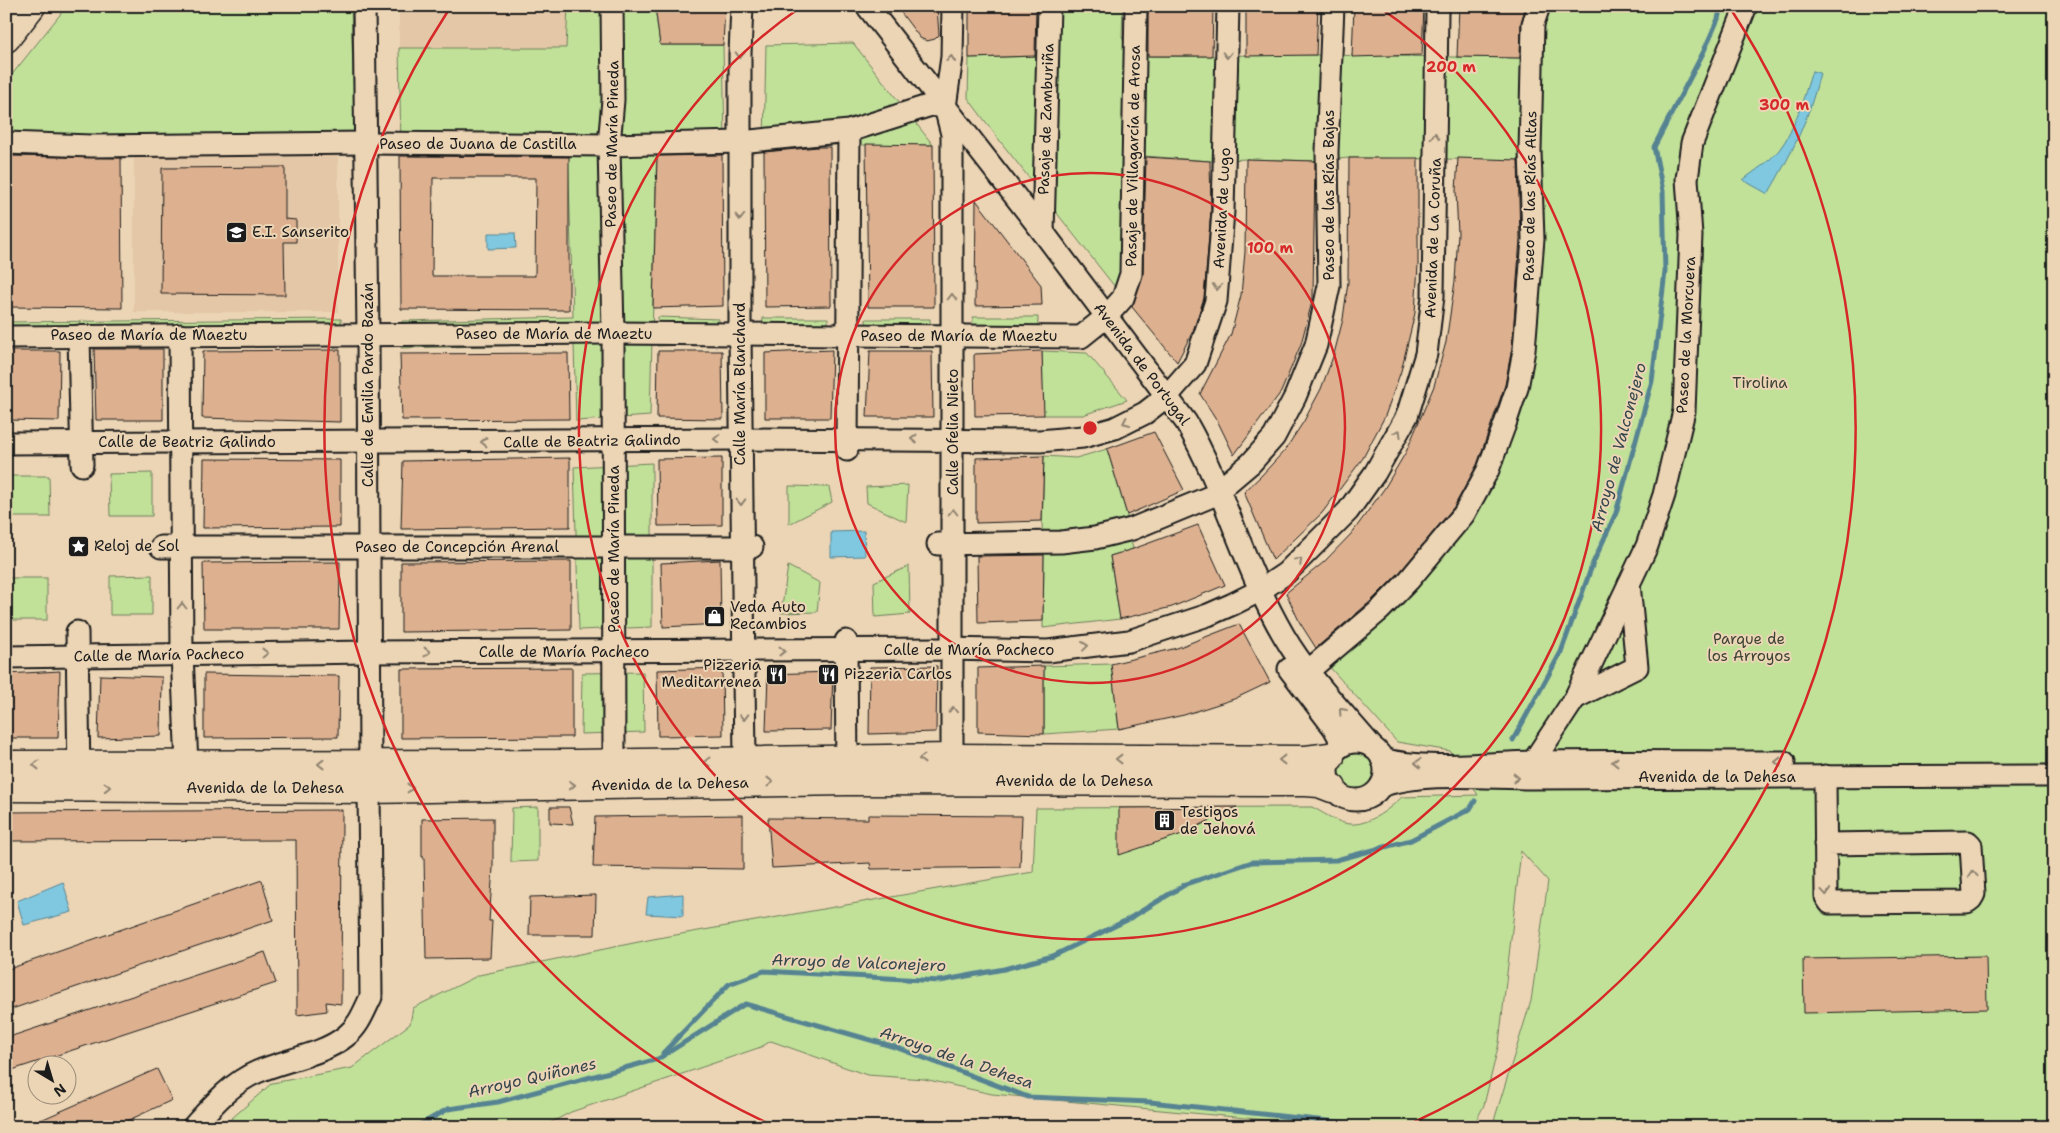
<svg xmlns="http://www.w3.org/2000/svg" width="2060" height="1133" font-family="'Shantell Sans',sans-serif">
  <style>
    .built { fill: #e4c7a7 }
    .green { fill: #c1e199; stroke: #6e7e5a }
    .water { fill: #7fc8e0; stroke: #578392 }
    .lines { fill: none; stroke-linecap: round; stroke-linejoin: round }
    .stream { stroke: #578392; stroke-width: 5 }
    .building { fill: #ddb190; stroke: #1c1c1c; fill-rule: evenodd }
    .minor-casing { stroke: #1c1c1c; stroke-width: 25 }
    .major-casing { stroke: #1c1c1c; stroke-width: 31 }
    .minor { stroke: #ecd5b5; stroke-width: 21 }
    .major { stroke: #ecd5b5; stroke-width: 28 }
    .oneway { stroke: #8e8270 }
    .ring { fill: none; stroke: #d62828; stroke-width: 2.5 }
    .labels { text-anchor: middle; stroke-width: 4; stroke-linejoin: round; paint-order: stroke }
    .street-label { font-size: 15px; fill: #1c1c1c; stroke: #ecd5b5 }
    .poi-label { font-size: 15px; fill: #1c1c1c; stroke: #ecd5b5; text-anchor: start }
    .park-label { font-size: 15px; fill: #3d4335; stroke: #ecd5b5 }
    .water-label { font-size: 16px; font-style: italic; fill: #35474d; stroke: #ecd5b5 }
    .centre { fill: #d62828; stroke: #ecd5b5; stroke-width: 2.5 }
    .ring-label { font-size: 15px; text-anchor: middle; font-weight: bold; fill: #d62828; stroke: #ecd5b5; stroke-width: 4; stroke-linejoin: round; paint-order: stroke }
  </style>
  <rect width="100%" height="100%" fill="#ecd5b5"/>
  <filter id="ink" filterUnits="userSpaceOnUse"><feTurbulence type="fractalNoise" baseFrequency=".02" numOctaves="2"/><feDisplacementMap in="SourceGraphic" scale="10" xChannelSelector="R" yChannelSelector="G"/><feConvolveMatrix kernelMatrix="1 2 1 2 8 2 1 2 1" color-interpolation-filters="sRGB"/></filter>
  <g filter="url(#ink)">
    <!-- built -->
    <g class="built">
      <polygon points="399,6 568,6 566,48 399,48"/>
      <rect x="134" y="151" width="204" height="161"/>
    </g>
    <!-- green -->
    <g class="green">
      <polygon points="67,6 351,6 355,140 6,133 6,82"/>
      <polygon points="568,6 655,6 660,45 723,45 725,142 657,144 650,416 576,421 574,344 401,348 402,321 573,317 568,145 401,144 399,48 566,48"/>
      <path d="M1052,6H1123L1122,36L1127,55C1190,59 1253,53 1316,55C1386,56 1456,57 1525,58V160L1349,158L1316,161L1246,159L1210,161L1144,156L1139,288L1130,306L1000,141L968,98L969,58L1040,56Z"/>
      <path d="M1550,6H2054V1127H1492L1531,1001L1548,881L1521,851L1499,1043L1484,1105L1473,1127H1340L992,1094L924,1079L867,1075L771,1041L761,1047L571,1112L550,1123L533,1127H222L272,1083L352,1068L410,1024L413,1008L479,975L653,939L1033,872L1036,808L1312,807C1322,812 1333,820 1344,823C1365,829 1388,810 1402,797L1478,795L1450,751L1397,742L1326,663L1479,504L1517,426L1535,341L1543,24Z"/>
      <polygon points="853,43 933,145 764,145 766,45"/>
      <polygon points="658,317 719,319 718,344 657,346"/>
      <polygon points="973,317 1038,317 1037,344 972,345"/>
      <polygon points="763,318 828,318 828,344 761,345"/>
      <polygon points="341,319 342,344 6,346 6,322"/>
      <polygon points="866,319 930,319 930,344 867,344"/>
      <polygon points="1042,351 1087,353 1127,400 1083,415 1043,415"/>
      <polygon points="1107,449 1127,515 1126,523 1184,500 1191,517 1131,541 1133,549 1110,556 1120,619 1043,628 1044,554 974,554 1042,533 1044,456 1076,458"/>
      <polygon points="652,463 652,627 579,630 574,467"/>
      <polygon points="152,473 152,516 110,516 109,474"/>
      <polygon points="10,476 49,476 50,517 10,517"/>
      <polygon points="908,485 906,522 867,503 866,487"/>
      <polygon points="789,486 829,487 832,502 789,524"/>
      <polygon points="788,566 820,583 817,612 781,613"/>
      <polygon points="909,566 910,614 875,617 874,582"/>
      <polygon points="152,575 152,615 110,615 110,576"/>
      <rect x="7" y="578" width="40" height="42"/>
      <polygon points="1111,664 1119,729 1044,734 1044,666"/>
      <polygon points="643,672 644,732 581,734 582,673"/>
      <circle cx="1356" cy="771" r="19"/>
      <polygon points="538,807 538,861 511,862 512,808"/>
    </g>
    <!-- water -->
    <g class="water">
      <path d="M1812,71L1820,73C1809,120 1792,153 1768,194L1743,180C1754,171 1769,162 1779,150C1795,130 1804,96 1812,71Z"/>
      <polygon points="488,233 515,233 516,248 488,249"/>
      <polygon points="864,531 865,556 831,557 831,532"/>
      <polygon points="63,882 72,912 24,925 17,901"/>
      <polygon points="683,894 683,916 646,914 648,897"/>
    </g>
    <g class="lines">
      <!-- stream -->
      <g class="stream">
        <polyline points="1513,740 1561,652 1593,563 1616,513 1652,381 1665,272 1663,191 1654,147 1703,53 1718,19 1721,6"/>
        <polyline points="663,1053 729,984 764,971 940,981 1004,969 1053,956 1127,920 1186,884 1252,862 1336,860 1411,840 1470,809 1475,801"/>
        <polyline points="416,1127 448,1109 498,1102 658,1059 745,1004 895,1047 1028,1097 1150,1102 1346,1123 1356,1127"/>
      </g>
    </g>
    <!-- building -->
    <g class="building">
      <polygon points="655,6 725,6 723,45 660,45"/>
      <polygon points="896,6 937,6 939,35 935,39 927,41 920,38"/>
      <polygon points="969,6 1036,6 1035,56 969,58"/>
      <polygon points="1148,6 1213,6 1212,56 1148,56"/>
      <polygon points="1246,6 1318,6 1316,55 1246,56"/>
      <polygon points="1354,6 1424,6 1422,55 1352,57"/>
      <polygon points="1459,6 1526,6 1521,23 1520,58 1457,57"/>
      <polygon points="866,144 933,145 934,307 868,307"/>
      <polygon points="818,147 830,147 831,306 765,307 764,152"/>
      <polygon points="722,155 723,306 653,308 657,156"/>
      <polygon points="6,156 121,158 122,308 6,307"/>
      <path d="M400,156L569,157V310L401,309ZM433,178H536L535,276H432Z"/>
      <polygon points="1146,157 1210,161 1211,210 1204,298 1193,331 1177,362 1132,307 1143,275"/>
      <polygon points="1349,158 1418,158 1418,265 1415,313 1401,371 1385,416 1363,458 1322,513 1273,560 1244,492 1261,476 1285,450 1304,421 1321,389 1334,354 1343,319 1348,282"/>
      <polygon points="1458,158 1518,160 1520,239 1512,348 1505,385 1477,465 1454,507 1400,572 1371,601 1316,648 1300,623 1286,593 1324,562 1352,533 1384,489 1406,452 1434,386 1446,342 1455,281 1458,234 1456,191"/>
      <polygon points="1246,159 1315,161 1313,298 1301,344 1281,392 1234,455 1218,422 1200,394 1231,334 1241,295 1245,252"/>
      <polygon points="285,167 285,219 296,220 296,242 284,242 285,295 161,294 162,168"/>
      <polygon points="976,200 1041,285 1042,305 975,306"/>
      <polygon points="94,349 163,349 163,420 96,420"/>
      <polygon points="340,350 340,422 202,418 203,351"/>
      <polygon points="832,350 830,418 765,418 765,353"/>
      <polygon points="6,351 60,351 59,421 6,420"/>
      <polygon points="658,351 722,351 723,419 657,418"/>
      <polygon points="870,351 932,351 933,417 867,417"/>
      <polygon points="1042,351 1044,415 975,416 974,354"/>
      <polygon points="568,353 569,419 402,420 400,354"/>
      <polygon points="1154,432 1184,490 1127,515 1107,449"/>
      <polygon points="1044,456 1042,521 976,523 976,458"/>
      <polygon points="570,458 570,527 401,529 403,461"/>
      <polygon points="722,458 722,525 658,526 657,459"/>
      <polygon points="204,459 340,460 340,527 203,528"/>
      <polygon points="1198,525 1225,585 1172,607 1120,619 1110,556 1133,549"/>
      <polygon points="1044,555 1043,621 978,623 977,556"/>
      <polygon points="720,560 721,624 663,627 661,563"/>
      <polygon points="571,561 571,630 401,632 401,562"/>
      <polygon points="340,562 339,629 204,629 203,563"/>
      <polygon points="1239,624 1270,682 1234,699 1184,715 1119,729 1111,664 1177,648"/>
      <polygon points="937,666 936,732 869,734 870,667"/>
      <polygon points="1044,666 1044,734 978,732 978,668"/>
      <polygon points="572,668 572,737 401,738 401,669"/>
      <polygon points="722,668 723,735 658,736 657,670"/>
      <polygon points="60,671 58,738 6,738 6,674"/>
      <polygon points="833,672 831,730 766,731 768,674"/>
      <polygon points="204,674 339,676 338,737 204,738"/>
      <polygon points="100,675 162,677 161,736 98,738"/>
      <polygon points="550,807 569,807 573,824 550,823"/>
      <polygon points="1237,807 1182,834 1119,855 1119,808"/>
      <polygon points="342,810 341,1004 326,1002 327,1011 297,1015 296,840 6,841 6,812"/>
      <polygon points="743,815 743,869 593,867 595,817"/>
      <polygon points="868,815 1022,816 1020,867 871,869 870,863 772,868 768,818 868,819"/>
      <polygon points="493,818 493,868 489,921 492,921 490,958 426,959 424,857 422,857 422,819"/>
      <polygon points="262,880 273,920 6,1011 6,970"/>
      <polygon points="596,895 595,935 529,935 530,897"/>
      <polygon points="265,952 276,983 6,1072 6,1038"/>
      <polygon points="1986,956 1987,1009 1804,1013 1803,959"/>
      <polygon points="157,1069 172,1100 114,1127 25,1127"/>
    </g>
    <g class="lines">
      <defs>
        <g id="minor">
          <polyline points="364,6 368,334 370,764"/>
          <polyline points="612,6 613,100 609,145 613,333 614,762"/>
          <polyline points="742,6 740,54 740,334 745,761"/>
          <path d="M867,6L1043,232L1186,422C1225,490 1244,568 1284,636C1308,677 1343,712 1373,748"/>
          <polyline points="6,143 91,146 366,143 609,145 740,142 849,131 931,105 945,107"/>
          <polyline points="1043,232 1049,6"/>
          <polyline points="180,335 182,654 187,765"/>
          <polyline points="79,336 82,465"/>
          <polyline points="6,337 613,333 1081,337 1106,317 1123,298 1131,274 1136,6"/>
          <polyline points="6,443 740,439 1040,441 1083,437 1115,428 1145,413 1167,396 1195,364 1216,301 1223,211 1228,6"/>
          <polyline points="847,450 849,131"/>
          <polyline points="938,544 1061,542 1095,538 1132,529 1212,496 1251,463 1274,437 1295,397 1316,345 1329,286 1327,152 1333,6"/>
          <polyline points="161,547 752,547"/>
          <polyline points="77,632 79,779"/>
          <polyline points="846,641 847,775"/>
          <polyline points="6,657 368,652 945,649 1048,651 1129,641 1208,615 1233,604 1261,590 1286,573 1348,511 1375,473 1407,416 1426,354 1433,296 1437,11 1439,6"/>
          <polyline points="1289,669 1334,728 1339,737 1340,747"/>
          <polyline points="1308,671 1380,610 1409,580 1464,514 1488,470 1505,424 1517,388 1524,350 1533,239 1530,151 1533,24 1539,6"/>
          <polyline points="1575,698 1637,667 1629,584"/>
          <circle cx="1356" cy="771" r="29"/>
          <polyline points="952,758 952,134 945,107 952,57 953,6"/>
          <path d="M1382,759C1425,771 1488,763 1533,762C1617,761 1700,762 1784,762"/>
          <polyline points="1533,762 1575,698 1647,546 1664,495 1684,411 1691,235 1687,179 1692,143 1746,6"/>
          <polyline points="1825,776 1826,897 1830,903 1967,902 1971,899 1974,894 1971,845 1968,842 1825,844"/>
          <path d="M1381,786C1423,771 1486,778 1531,778L2054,776"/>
          <path d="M193,1127C211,1107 231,1083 257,1072C284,1060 323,1055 346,1036C359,1026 364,1011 371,997L369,789"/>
        </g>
        <g id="major">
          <polyline points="6,38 31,6"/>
          <polyline points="6,765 575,764 952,758 1306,760 1330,757"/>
          <polyline points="6,787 369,789 847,781 1306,782 1319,783 1332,788"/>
        </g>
      </defs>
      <!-- minor casing -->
      <use href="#minor" class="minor-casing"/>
      <!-- major casing -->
      <use href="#major" class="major-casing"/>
      <!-- minor -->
      <use href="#minor" class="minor"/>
      <!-- major -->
      <use href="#major" class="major"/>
    </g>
    <!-- one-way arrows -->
    <defs><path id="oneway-chevron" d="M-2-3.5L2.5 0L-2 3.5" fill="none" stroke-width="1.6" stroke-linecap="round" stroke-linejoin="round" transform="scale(1.25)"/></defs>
    <g class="oneway">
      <use href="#oneway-chevron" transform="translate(740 55) rotate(91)"/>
      <use href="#oneway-chevron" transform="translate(1227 55) rotate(91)"/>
      <use href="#oneway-chevron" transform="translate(951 59) rotate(-85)"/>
      <use href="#oneway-chevron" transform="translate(1435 136) rotate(-89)"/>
      <use href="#oneway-chevron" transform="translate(740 217) rotate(90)"/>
      <use href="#oneway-chevron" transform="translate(1217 287) rotate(95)"/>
      <use href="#oneway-chevron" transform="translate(952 297) rotate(-90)"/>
      <use href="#oneway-chevron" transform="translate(1126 422) rotate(155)"/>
      <use href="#oneway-chevron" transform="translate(1398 433) rotate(-61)"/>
      <use href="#oneway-chevron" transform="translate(717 439) rotate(179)"/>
      <use href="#oneway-chevron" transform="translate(914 439) rotate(-180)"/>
      <use href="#oneway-chevron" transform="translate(484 442) rotate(180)"/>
      <use href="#oneway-chevron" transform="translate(741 502) rotate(89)"/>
      <use href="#oneway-chevron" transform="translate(953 512) rotate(-90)"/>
      <use href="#oneway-chevron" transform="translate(1299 561) rotate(-44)"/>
      <use href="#oneway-chevron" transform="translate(182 606) rotate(-90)"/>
      <use href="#oneway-chevron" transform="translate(1085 646) rotate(-7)"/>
      <use href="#oneway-chevron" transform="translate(782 651)"/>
      <use href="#oneway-chevron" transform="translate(427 652)"/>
      <use href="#oneway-chevron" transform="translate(265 653) rotate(-1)"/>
      <use href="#oneway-chevron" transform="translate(953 710) rotate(-89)"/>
      <use href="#oneway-chevron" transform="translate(1342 711) rotate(-132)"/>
      <use href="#oneway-chevron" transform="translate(744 717) rotate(89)"/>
      <use href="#oneway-chevron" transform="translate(922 759) rotate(179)"/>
      <use href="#oneway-chevron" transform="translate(1119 759) rotate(-180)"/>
      <use href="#oneway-chevron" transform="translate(1282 760) rotate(-180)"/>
      <use href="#oneway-chevron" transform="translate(707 762) rotate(180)"/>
      <use href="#oneway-chevron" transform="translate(1615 762) rotate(180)"/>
      <use href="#oneway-chevron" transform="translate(1778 762) rotate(180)"/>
      <use href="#oneway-chevron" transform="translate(1418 763) rotate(-178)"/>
      <use href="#oneway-chevron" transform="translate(321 764) rotate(180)"/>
      <use href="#oneway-chevron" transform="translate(36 765) rotate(-180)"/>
      <use href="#oneway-chevron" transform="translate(1516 778) rotate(1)"/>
      <use href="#oneway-chevron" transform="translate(770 782) rotate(-1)"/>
      <use href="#oneway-chevron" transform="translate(572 785) rotate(-2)"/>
      <use href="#oneway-chevron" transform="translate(107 787)"/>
      <use href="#oneway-chevron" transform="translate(410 788) rotate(-1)"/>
      <use href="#oneway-chevron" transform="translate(1973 874) rotate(-94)"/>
      <use href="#oneway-chevron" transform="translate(1826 892) rotate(85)"/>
    </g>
  </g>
  <!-- distance rings -->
  <g class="ring">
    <circle cx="1090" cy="428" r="255"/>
    <path d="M1379 7A511 511 0 1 1 801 7"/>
    <path d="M772 1125A766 766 0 0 1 448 11M1732 11A766 766 0 0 1 1408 1125"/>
  </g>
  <!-- icons -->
  <defs>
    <symbol id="school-square" viewBox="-11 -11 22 22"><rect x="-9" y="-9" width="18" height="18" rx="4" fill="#1c1c1c" stroke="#ecd5b5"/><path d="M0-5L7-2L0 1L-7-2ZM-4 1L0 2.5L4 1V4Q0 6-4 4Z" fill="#fff"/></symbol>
    <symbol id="sight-square" viewBox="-11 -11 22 22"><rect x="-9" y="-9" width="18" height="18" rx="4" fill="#1c1c1c" stroke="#ecd5b5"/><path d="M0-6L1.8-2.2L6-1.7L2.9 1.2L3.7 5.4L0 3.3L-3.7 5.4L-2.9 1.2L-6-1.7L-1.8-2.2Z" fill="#fff"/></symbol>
    <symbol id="shop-square" viewBox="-11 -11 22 22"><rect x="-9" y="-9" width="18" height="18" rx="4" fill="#1c1c1c" stroke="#ecd5b5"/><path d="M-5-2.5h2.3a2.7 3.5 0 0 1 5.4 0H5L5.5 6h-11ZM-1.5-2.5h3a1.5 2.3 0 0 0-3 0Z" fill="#fff"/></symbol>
    <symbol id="restaurant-square" viewBox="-11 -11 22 22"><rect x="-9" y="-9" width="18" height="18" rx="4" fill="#1c1c1c" stroke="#ecd5b5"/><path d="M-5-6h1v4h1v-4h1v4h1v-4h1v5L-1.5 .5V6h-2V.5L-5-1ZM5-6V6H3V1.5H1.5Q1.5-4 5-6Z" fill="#fff"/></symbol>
    <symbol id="building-square" viewBox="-11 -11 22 22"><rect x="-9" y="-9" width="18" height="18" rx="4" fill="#1c1c1c" stroke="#ecd5b5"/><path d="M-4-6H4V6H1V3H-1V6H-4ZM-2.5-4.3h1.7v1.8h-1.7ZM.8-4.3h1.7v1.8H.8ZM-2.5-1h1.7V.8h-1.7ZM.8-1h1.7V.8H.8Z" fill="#fff"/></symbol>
  </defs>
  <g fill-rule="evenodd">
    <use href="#school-square" x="224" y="220" width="25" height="25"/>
    <use href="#sight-square" x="66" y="534" width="25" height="25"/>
    <use href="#shop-square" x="702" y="604" width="25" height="25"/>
    <use href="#restaurant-square" x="764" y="662" width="25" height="25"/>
    <use href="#restaurant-square" x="816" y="662" width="25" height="25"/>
    <use href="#building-square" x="1152" y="808" width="25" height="25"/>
  </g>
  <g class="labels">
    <!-- street labels -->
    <g class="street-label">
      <text transform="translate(1046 119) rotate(-88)" y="5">Pasaje de Zamburiña</text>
      <text x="478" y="149">Paseo de Juana de Castilla</text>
      <text transform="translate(612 144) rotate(-89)" y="5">Paseo de María Pineda</text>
      <text transform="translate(1133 156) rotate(-89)" y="5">Pasaje de Villagarcía de Arosa</text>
      <text transform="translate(1329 195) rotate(-90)" y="5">Paseo de las Rías Bajas</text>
      <text transform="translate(1530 196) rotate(-89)" y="5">Paseo de las Rías Altas</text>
      <text transform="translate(1222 208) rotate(-87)" y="5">Avenida de Lugo</text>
      <text transform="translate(1433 238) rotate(-88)" y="5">Avenida de La Coruña</text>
      <text x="554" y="339">Paseo de María de Maeztu</text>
      <text x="149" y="340">Paseo de María de Maeztu</text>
      <text transform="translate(1686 335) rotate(-87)" y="5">Paseo de la Morcuera</text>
      <text x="959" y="341">Paseo de María de Maeztu</text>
      <text transform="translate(1142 364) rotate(53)" y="5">Avenida de Portugal</text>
      <text transform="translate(740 384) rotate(-90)" y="5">Calle María Blanchard</text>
      <text transform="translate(368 385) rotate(-90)" y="5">Calle de Emilia Pardo Bazán</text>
      <text transform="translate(953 432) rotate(-90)" y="5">Calle Ofelia Nieto</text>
      <text transform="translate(592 441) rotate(-1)" y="5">Calle de Beatriz Galindo</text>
      <text x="187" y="447">Calle de Beatriz Galindo</text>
      <text x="457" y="552">Paseo de Concepción Arenal</text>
      <text transform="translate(614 549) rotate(-90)" y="5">Paseo de María Pineda</text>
      <text x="969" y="655">Calle de María Pacheco</text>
      <text x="564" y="657">Calle de María Pacheco</text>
      <text transform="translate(159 655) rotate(-1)" y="5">Calle de María Pacheco</text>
      <text x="1717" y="782">Avenida de la Dehesa</text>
      <text x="1074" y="786">Avenida de la Dehesa</text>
      <text transform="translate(670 784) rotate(-1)" y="5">Avenida de la Dehesa</text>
      <text x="265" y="793">Avenida de la Dehesa</text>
    </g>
    <!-- poi labels -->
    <g class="poi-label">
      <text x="252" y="237">E.I. Sanserito</text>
      <text x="94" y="551">Reloj de Sol</text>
      <text x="730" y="612">Veda Auto<tspan x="730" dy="17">Recambios</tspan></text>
      <text x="761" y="670" text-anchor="end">Pizzeria<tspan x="761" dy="17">Meditarrenea</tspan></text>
      <text x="844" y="679">Pizzeria Carlos</text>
      <text x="1180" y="817">Testigos<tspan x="1180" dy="17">de Jehová</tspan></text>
    </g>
    <!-- park labels -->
    <g class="park-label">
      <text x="1760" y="388">Tirolina</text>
      <text x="1749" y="644">Parque de<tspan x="1749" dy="17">los Arroyos</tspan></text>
    </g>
    <!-- water labels -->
    <g class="water-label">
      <text transform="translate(1618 447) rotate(-75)" y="6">Arroyo de Valconejero</text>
      <text transform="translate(859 962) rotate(2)" y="6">Arroyo de Valconejero</text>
      <text transform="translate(957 1057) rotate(19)" y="6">Arroyo de la Dehesa</text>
      <text transform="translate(532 1077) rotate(-13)" y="6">Arroyo Quiñones</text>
    </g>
  </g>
  <circle cx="1090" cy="428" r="8" class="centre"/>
  <g class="ring-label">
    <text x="1451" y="72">200 m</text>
    <text x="1784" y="110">300 m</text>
    <text x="1270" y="253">100 m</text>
  </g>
  <!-- margin -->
  <rect width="2060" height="1133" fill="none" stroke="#ecd5b5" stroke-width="25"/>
  <rect x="12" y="12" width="2035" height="1108" fill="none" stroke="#1c1c1c" stroke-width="2" filter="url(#ink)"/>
  <!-- north arrow -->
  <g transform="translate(52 1080) rotate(142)"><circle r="24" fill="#ecd5b5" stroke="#998b78"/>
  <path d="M0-4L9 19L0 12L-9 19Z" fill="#1c1c1c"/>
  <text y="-8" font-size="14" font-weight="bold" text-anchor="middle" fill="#1c1c1c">N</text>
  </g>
</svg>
